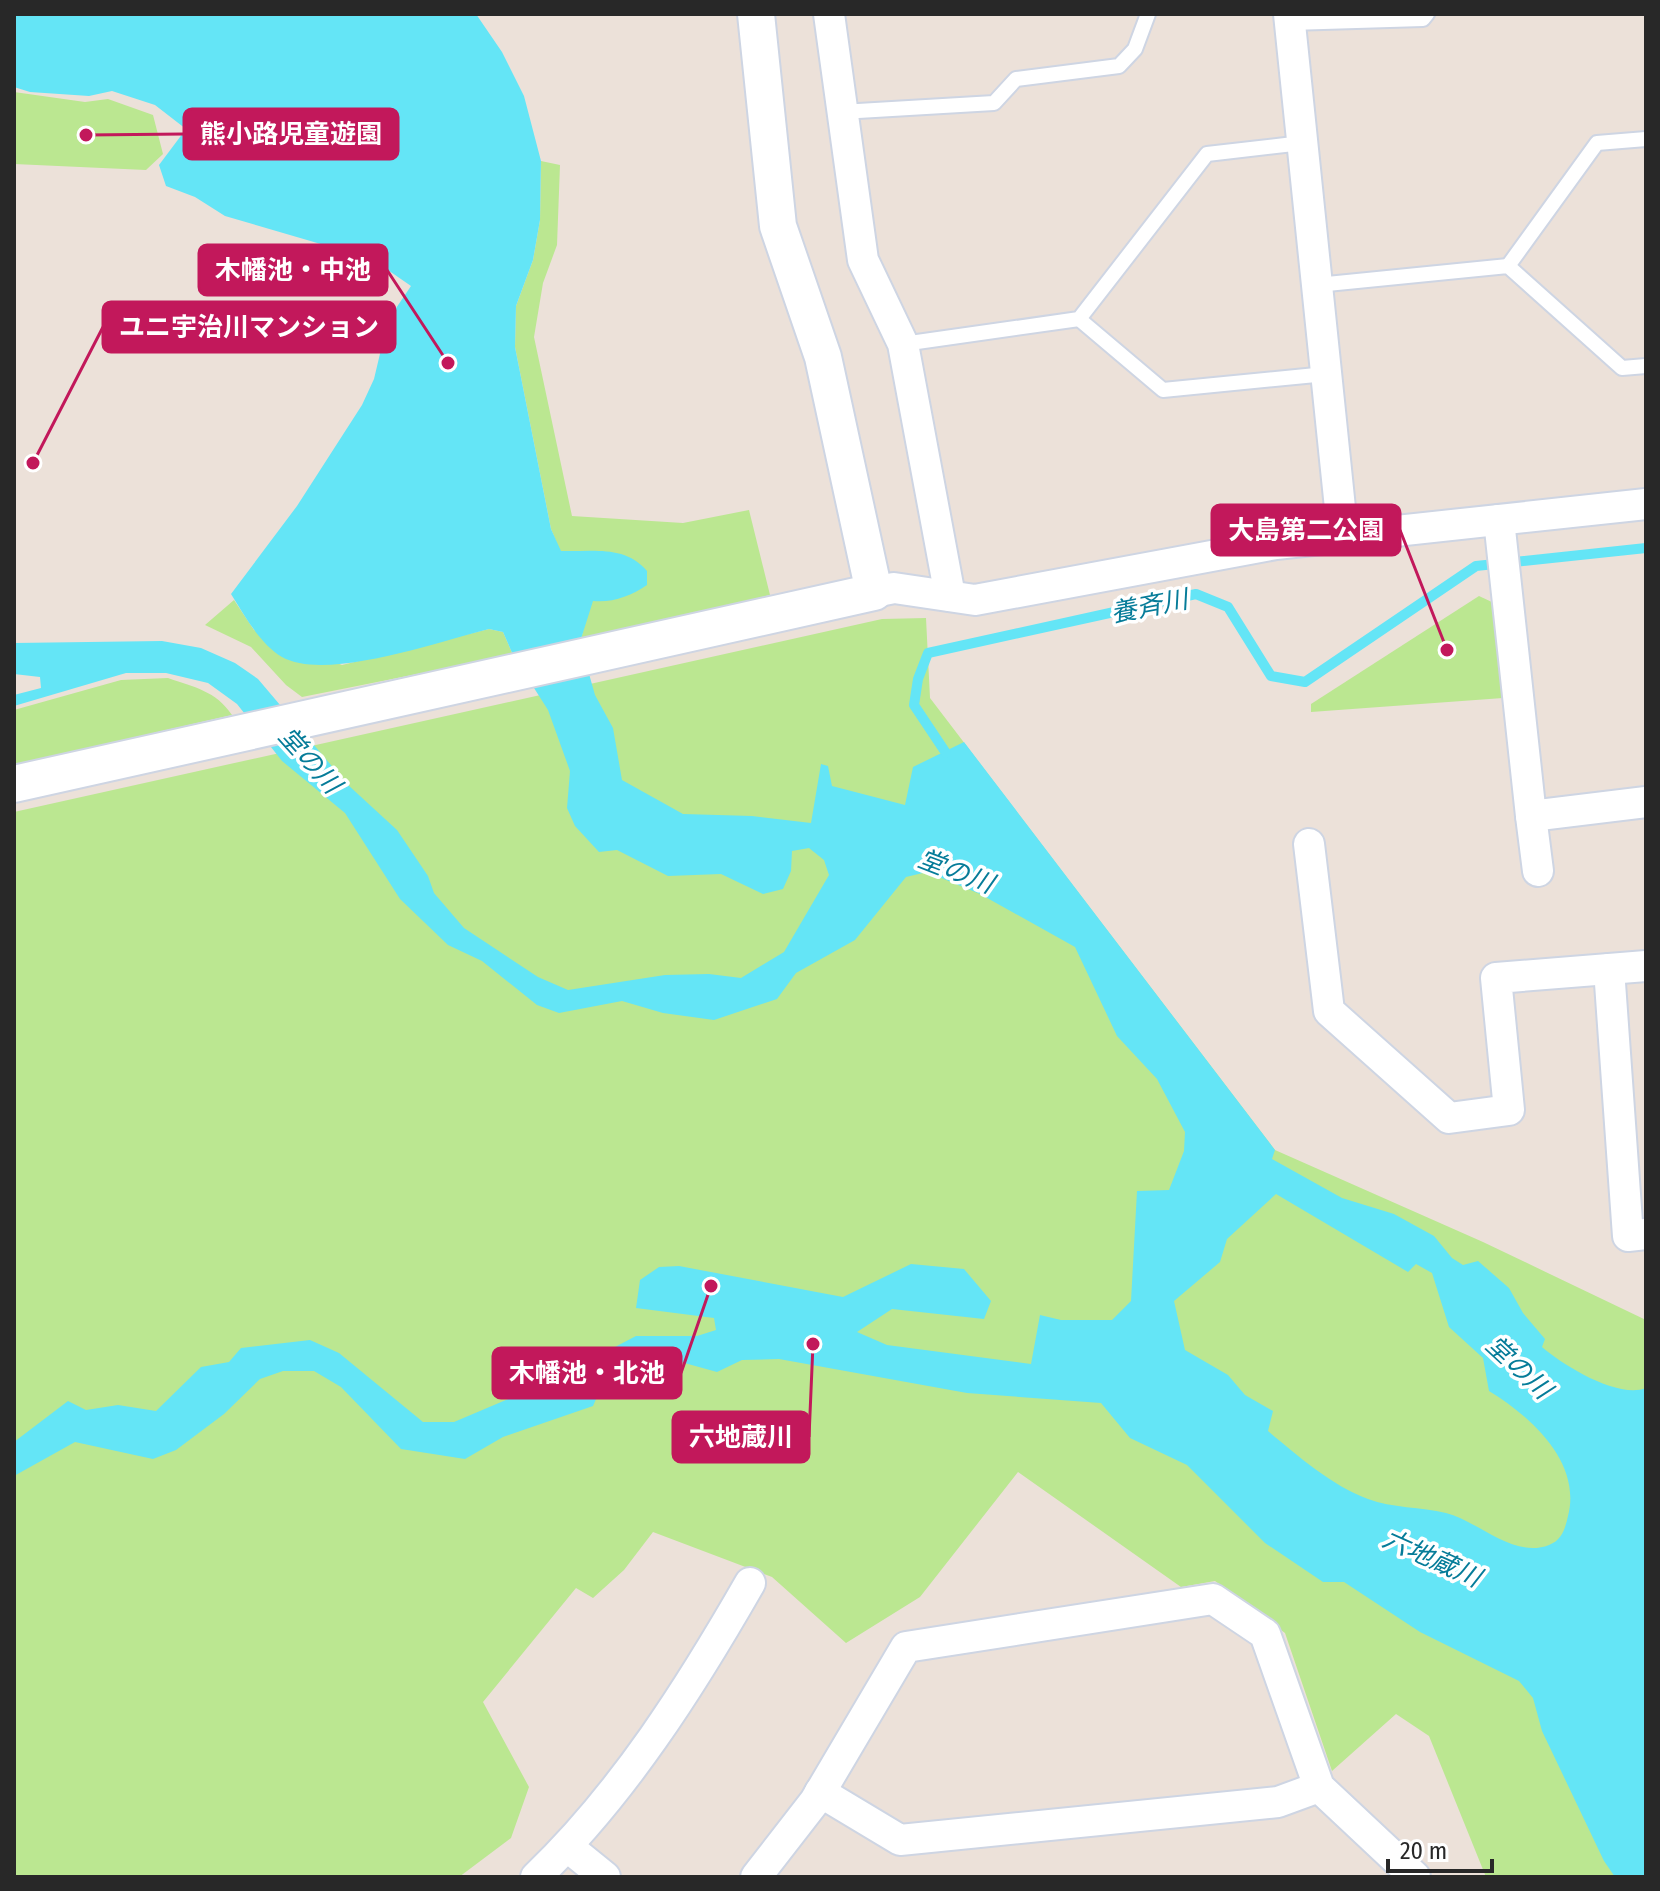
<svg xmlns="http://www.w3.org/2000/svg" width="1660" height="1891" font-family="'Fira Sans Condensed','Noto Sans JP',sans-serif">
  <style>
    .green { fill: #bbe791 }
    .water { fill: #64e5f6; fill-rule: evenodd }
    .lines { fill: none; stroke-linecap: round; stroke-linejoin: round }
    .stream { stroke: #64e5f6; stroke-width: 10 }
    .service-casing { stroke: #ced5e3; stroke-width: 18 }
    .minor-casing { stroke: #ced5e3; stroke-width: 34 }
    .tertiary-casing { stroke: #ced5e3; stroke-width: 40 }
    .service { stroke: #fff; stroke-width: 14 }
    .minor { stroke: #fff; stroke-width: 30 }
    .tertiary { stroke: #fff; stroke-width: 36 }
    .labels { text-anchor: middle; stroke-width: 7; stroke-linejoin: round; paint-order: stroke }
    .water-label { font-size: 26px; font-style: italic; fill: #067c99; stroke: #fff }
    .leader { fill: none; stroke: #c2185b; stroke-width: 3 }
    .callout-dot { fill: #c2185b; stroke: #fff; stroke-width: 3 }
    .callout { fill: #c2185b; stroke: #c2185b; stroke-width: 3 }
    .callout-label { font-size: 26px; text-anchor: middle; font-weight: bold; fill: #fff }
  </style>
  <rect width="100%" height="100%" fill="#ece1d9"/>
  <!-- green -->
  <g class="green">
    <polygon points="14,92 85,102 108,99 153,115 163,154 146,170 14,164"/>
    <polygon points="541,161 560,165 557,245 543,283 534,337 572,516 683,523 749,510 770,595 580,643 603,551 560,551 551,529 515,347 516,306 533,260 540,220"/>
    <polygon points="1479,596 1494,603 1503,698 1311,712 1311,704"/>
    <polygon points="234,600 254,630 342,665 489,629 503,632 513,655 302,697 286,685 251,647 205,625"/>
    <polygon points="926,618 930,698 1275,1150 1483,1242 1646,1320 1646,1877 1486,1877 1429,1736 1396,1714 1332,1771 1285,1633 1215,1581 1181,1587 1018,1472 920,1597 846,1643 772,1577 653,1532 624,1570 593,1598 576,1588 483,1702 529,1787 511,1838 459,1877 14,1877 14,812 882,619"/>
    <path d="M168,678C194,687 216,691 232,715L14,765V710L121,680Z"/>
  </g>
  <!-- water -->
  <path class="water" d="M14,14H476L502,52L524,96L541,161L540,220L533,260L516,306L515,347L551,529L561,551C593,552 625,545 647,571V585C631,596 612,603 593,601L580,642L595,695L613,728L622,780L683,814L752,816L811,823L821,764L828,766L832,786L905,805L913,767L964,742L1275,1150L1272,1159L1342,1198L1394,1214L1434,1236L1452,1258L1463,1265L1478,1261L1509,1288L1523,1313L1545,1339L1542,1347C1564,1366 1618,1399 1646,1388V1877H1615L1604,1861L1542,1731L1533,1698L1519,1681L1420,1632L1344,1582H1323L1265,1543L1187,1465L1130,1438L1101,1403L967,1393L779,1359L742,1360L717,1372L670,1359L600,1390L593,1406L503,1437L465,1459L401,1449L341,1387L314,1371H283L260,1379L224,1414L176,1450L153,1459L75,1442L14,1476V1442L68,1401L86,1410L118,1405L156,1411L201,1367L229,1362L241,1348L310,1340L339,1353L423,1422H454L548,1382L636,1336H697L716,1330L714,1318L636,1308L640,1280L659,1267L679,1266L843,1297L911,1264L964,1269L991,1301L984,1319L892,1309L857,1332L887,1345L1031,1364L1040,1315L1061,1320H1112L1131,1301L1137,1191L1169,1190L1184,1151L1185,1132L1157,1079L1117,1036L1075,947L980,894L927,872L906,877L855,940L796,973L777,999L714,1020L663,1013L622,1001L559,1013L537,1005L482,961L448,945L400,899L345,813L282,761L237,704L208,683L166,673H126L14,706V695L41,688L40,677L14,674V643L162,641L201,648L235,663L258,679L347,784L397,830L428,876L434,893L464,928L538,977L568,990L665,975L709,974L741,978L784,952L829,875L824,860L809,848L792,851L791,871L783,889L763,894L721,874L668,876L617,850L599,852L575,826L567,808L570,771L548,710L513,655L503,632L489,629C440,641 326,682 282,657C259,643 245,616 231,594L297,506L362,405L374,379L388,320L411,286L372,259L225,216L195,197L166,186L159,165L186,129L155,105L112,91L89,96L30,92L14,87ZM1276,1194L1408,1272L1416,1264L1432,1273L1449,1327L1483,1358L1489,1391C1530,1416 1582,1462 1568,1516C1565,1529 1562,1540 1549,1545C1514,1559 1478,1521 1446,1513C1421,1507 1392,1508 1368,1499C1331,1485 1298,1456 1268,1431L1273,1411L1245,1395L1228,1375L1185,1350L1174,1301L1220,1262L1227,1239Z"/>
  <g class="lines">
    <!-- stream -->
    <polyline class="stream" points="946,753 914,705 918,679 928,653 1196,594 1228,607 1271,676 1305,682 1476,566 1646,548"/>
    <defs>
      <g id="service">
        <polyline points="1290,23 1423,19 1427,14"/>
        <polyline points="841,112 994,103 1016,79 1119,66 1135,49 1148,14"/>
        <polyline points="1508,266 1597,143 1646,139"/>
        <polyline points="1317,285 1508,266 1622,368 1646,366"/>
        <polyline points="1079,319 1163,390 1326,374"/>
        <polyline points="903,344 1079,319 1207,154 1302,143"/>
      </g>
      <g id="minor">
        <polyline points="829,14 863,260 903,344 950,596"/>
        <polyline points="1289,14 1343,537"/>
        <polyline points="1499,520 1531,816 1646,802"/>
        <polyline points="874,592 894,588 975,600 1276,544 1646,504"/>
        <polyline points="1531,816 1538,871"/>
        <polyline points="1309,844 1329,1011 1449,1118 1509,1110 1496,978 1646,966"/>
        <polyline points="1609,969 1628,1236 1646,1234"/>
        <polyline points="820,1792 900,1840 1278,1802 1319,1787"/>
        <polyline points="568,1847 605,1877"/>
        <path d="M536,1877C623,1794 691,1686 750,1583"/>
        <polyline points="756,1877 815,1801 906,1647 1213,1599 1265,1634 1319,1787 1415,1877"/>
      </g>
      <polyline id="tertiary" points="14,784 874,592 823,357 778,226 756,14"/>
    </defs>
    <!-- service casing -->
    <use href="#service" class="service-casing"/>
    <!-- minor casing -->
    <use href="#minor" class="minor-casing"/>
    <!-- tertiary casing -->
    <use href="#tertiary" class="tertiary-casing"/>
    <!-- service -->
    <use href="#service" class="service"/>
    <!-- minor -->
    <use href="#minor" class="minor"/>
    <!-- tertiary -->
    <use href="#tertiary" class="tertiary"/>
  </g>
  <g class="labels">
    <!-- water labels -->
    <g class="water-label">
      <text transform="translate(1149 606) rotate(-11)" y="9">養斉川</text>
      <text transform="translate(310 760) rotate(48)" y="9">堂の川</text>
      <text transform="translate(956 871) rotate(21)" y="9">堂の川</text>
      <text transform="translate(1519 1367) rotate(43)" y="9">堂の川</text>
      <text transform="translate(1432 1558) rotate(24)" y="9">六地蔵川</text>
    </g>
  </g>
  <!-- callouts -->
  <path class="leader" d="M86 135L184 134M448 363L387 270M33 463L103 327M1447 650L1400 530M711 1286L681 1373M813 1344L809 1437"/>
  <g class="callout-dot">
    <circle cx="86" cy="135" r="8"/>
    <circle cx="448" cy="363" r="8"/>
    <circle cx="33" cy="463" r="8"/>
    <circle cx="1447" cy="650" r="8"/>
    <circle cx="711" cy="1286" r="8"/>
    <circle cx="813" cy="1344" r="8"/>
  </g>
  <g class="callout">
    <rect x="184" y="109" width="214" height="50" rx="8"/>
    <rect x="199" y="245" width="188" height="50" rx="8"/>
    <rect x="103" y="302" width="292" height="50" rx="8"/>
    <rect x="1212" y="505" width="188" height="50" rx="8"/>
    <rect x="493" y="1348" width="188" height="50" rx="8"/>
    <rect x="673" y="1412" width="136" height="50" rx="8"/>
  </g>
  <g class="callout-label">
    <text x="291" y="143">熊小路児童遊園</text>
    <text x="293" y="279">木幡池・中池</text>
    <text x="249" y="336">ユニ宇治川マンション</text>
    <text x="1306" y="539">大島第二公園</text>
    <text x="587" y="1382">木幡池・北池</text>
    <text x="741" y="1446">六地蔵川</text>
  </g>
  <!-- border -->
  <rect width="1660" height="1891" fill="none" stroke="#282828" stroke-width="32"/>
  <!-- scale -->
  <path d="M1388 1859v12h104v-12" fill="none" stroke="#282828" stroke-width="4"/>
  <text x="1400" y="1859" font-size="24" fill="#282828" stroke="#ffffff" stroke-width="6" paint-order="stroke">20 m</text>
</svg>
